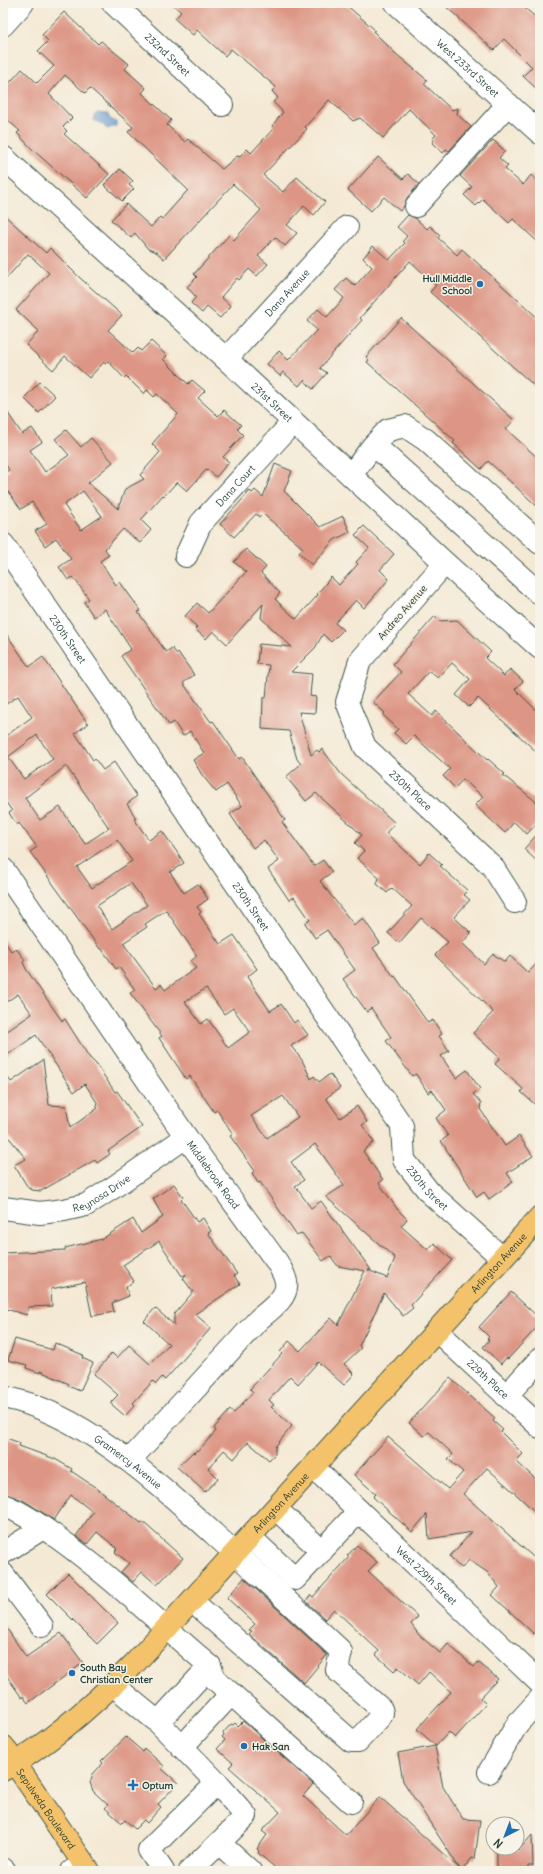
<svg xmlns="http://www.w3.org/2000/svg" width="543" height="1874" font-family="Delius,sans-serif">
  <style>
    .water { fill: #6c9cd6; stroke: #466c85 }
    .building { fill: #dd9685; fill-rule: evenodd }
    .lines { fill: none; stroke-linecap: round; stroke-linejoin: round }
    .minor-casing { stroke: #3f574c; stroke-width: 24 }
    .major-casing { stroke: #3f574c; stroke-width: 24 }
    .minor { stroke: #fff; stroke-width: 22 }
    .major { stroke: #f3c26a; stroke-width: 22 }
    .poi-dot { fill: #1f6fb2; stroke: #f7f3e8; stroke-width: 1.5 }
    .labels { text-anchor: middle; stroke-width: 3; stroke-linejoin: round; paint-order: stroke }
    .street-label { font-size: 10px; fill: #1f3d34; stroke: #f7f3e8 }
    .poi-label { font-size: 10px; font-weight: bold; fill: #1f3d34; stroke: #f7f3e8; text-anchor: start }
  </style>
  <rect width="100%" height="100%" fill="#f7f3e8"/>
  <filter id="ink" filterUnits="userSpaceOnUse"><feTurbulence type="fractalNoise" baseFrequency=".025" numOctaves="2"/><feDisplacementMap in="SourceGraphic" scale="8" xChannelSelector="R" yChannelSelector="G"/><feConvolveMatrix kernelMatrix="1 2 1 2 8 2 1 2 1" color-interpolation-filters="sRGB"/></filter>
  <filter id="wash" filterUnits="userSpaceOnUse"><feTurbulence type="fractalNoise" baseFrequency=".012" numOctaves="4" result="noise"/><feDisplacementMap in="SourceGraphic" scale="16" xChannelSelector="R" yChannelSelector="G"/><feGaussianBlur stdDeviation="0.9" result="paint"/><feColorMatrix in="noise" values="0 0 0 0 0 0 0 0 0 0 0 0 0 0 0 0 0 1.4 0 .05"/><feComposite in="paint" operator="in"/></filter>
  <g filter="url(#wash)">
    <rect width="100%" height="100%" fill="#f4e9d4"/>
    <!-- water -->
    <polygon class="water" points="97,113 108,114 110,119 116,122 116,126 107,129 101,123 93,120"/>
    <g id="blocks">
      <!-- building -->
      <g class="building">
        <polygon points="171,3 344,3 375,30 373,31 395,53 427,80 424,84 452,110 458,108 457,114 471,127 449,151 446,149 443,153 432,143 434,140 432,139 436,135 409,109 383,138 360,118 353,121 329,100 305,127 307,129 263,175 283,192 297,177 325,202 314,215 304,206 287,225 297,233 285,246 275,237 258,256 268,264 257,276 249,269 239,280 237,278 221,297 231,306 220,318 207,307 202,313 191,303 196,297 187,287 197,277 194,274 229,235 234,240 261,210 233,184 164,259 156,252 148,249 135,233 131,238 111,220 126,204 151,227 160,217 162,219 188,190 128,132 133,127 90,88 85,93 65,75 49,94 72,118 63,127 67,131 64,134 109,174 87,198 32,149 17,133 20,131 3,116 3,90 22,69 37,83 54,66 38,51 48,41 42,35 64,12 98,44 101,41 129,64 125,69 146,88 142,93 171,120 167,125 185,142 188,139 222,169 237,156 239,157 247,149 251,153 274,128 272,126 283,112 273,102 278,98 272,91 276,87 231,49 225,56 197,30 193,35 175,19 181,12"/>
        <polygon points="442,3 531,3 526,9 540,21 540,92 523,76 532,67 504,39 494,50"/>
        <polygon points="493,140 505,151 499,158 508,166 505,169 523,185 531,175 540,183 540,244 513,219 509,223 483,199 476,206 464,195 472,187 460,176"/>
        <polygon points="378,157 403,179 408,174 419,184 407,198 404,206 400,211 384,197 371,211 348,190"/>
        <polygon points="120,169 133,181 129,185 134,189 122,201 104,185"/>
        <path d="M3,214L46,253L50,248L80,278L122,315L108,330L133,353L138,348L141,351L151,341L167,356L163,359L188,384L192,380L205,391L198,398L218,416L224,410L241,425L237,429L243,435L223,457L229,462L216,477L207,469L187,491L177,482L164,496L163,495L141,520L151,530L140,543L123,529L105,549L109,555L100,561L116,585L120,582L141,611L138,612L166,652L172,648L177,654L178,652L194,675L183,683L211,722L213,721L239,759L242,757L285,820L282,822L314,866L323,860L332,872L320,881L354,925L363,918L380,943L373,948L394,977L395,976L428,1023L433,1020L442,1034L439,1036L449,1051L441,1056L456,1078L467,1070L480,1089L473,1094L481,1103L480,1109L505,1146L519,1136L533,1156L507,1173L513,1182L489,1199L484,1192L477,1197L441,1141L448,1136L436,1118L446,1110L432,1090L428,1093L416,1074L412,1076L386,1041L391,1037L371,1008L367,1012L343,979L355,970L327,930L315,938L305,923L310,920L294,897L289,900L268,869L279,861L264,840L253,848L230,814L242,806L227,784L216,792L202,775L193,760L204,753L190,731L183,736L174,722L169,725L121,656L131,649L105,609L94,617L84,602L89,599L73,577L68,580L59,567L71,559L56,538L45,546L35,531L47,524L32,502L21,509L3,485V474L9,470L3,460V406L22,434L32,428L42,442L30,450L45,472L69,455L55,439L66,430L81,447L91,438L113,462L88,483L118,509L125,489L144,479L140,475L160,452L152,444L178,414L157,394L154,397L147,390L144,394L126,376L124,378L108,361L105,364L104,362L89,378L65,356L53,370L26,345L39,331L16,310L49,273L28,254L3,282ZM83,491L102,516L81,530L64,505Z"/>
        <polygon points="408,215 415,218 427,229 430,226 440,235 438,238 457,255 462,249 540,320 540,391 430,292 436,285 410,261 360,318 362,320 320,368 327,373 313,389 304,380 299,386 283,372 280,376 267,364 279,351 288,360 317,330 307,321 318,309 327,317 344,298 335,290 346,278 355,286 372,267 363,258 373,246 389,260 405,243 403,241 407,236 397,227"/>
        <polygon points="401,318 514,420 506,429 540,460 540,509 488,461 481,469 453,443 455,441 367,362 369,360 366,357"/>
        <polygon points="40,382 55,396 39,413 24,398"/>
        <polygon points="275,464 292,471 284,491 320,527 343,516 350,532 334,540 312,565 299,553 303,548 263,514 260,517 256,514 234,537 220,524 250,491 252,493 255,490 263,497"/>
        <polygon points="364,526 394,554 380,570 389,579 364,608 356,600 335,623 343,630 331,642 323,634 315,648 291,672 312,674 310,696 316,697 315,713 299,712 311,755 317,750 319,752 322,749 341,774 395,823 386,833 420,864 429,853 442,865 440,866 468,891 464,895 470,900 454,917 471,933 462,943 484,964 493,954 505,962 510,956 528,973 540,960 540,1109 521,1092 523,1089 495,1064 500,1058 473,1033 493,1012 435,955 448,942 421,918 399,943 388,933 412,906 392,888 387,893 377,884 379,878 357,858 364,851 355,843 362,835 316,793 306,801 286,777 301,764 297,759 289,731 262,729 263,698 266,698 269,665 257,664 259,644 292,647 261,618 263,604 227,644 213,631 206,639 195,629 197,627 185,616 197,603 208,613 246,572 234,562 246,549 266,567 261,573 280,593 275,599 296,619 318,595 317,594 331,577 339,585 358,564 356,562 369,548 355,535"/>
        <polygon points="435,616 440,621 457,620 491,652 485,658 504,676 510,669 523,681 515,689 540,714 540,755 478,698 469,707 456,695 470,679 452,663 438,678 429,671 408,694 432,716 436,711 487,760 488,759 505,774 503,775 540,805 540,820 527,834 514,822 505,833 475,805 483,797 463,779 455,788 443,776 450,769 414,736 406,744 394,733 398,729 383,715 385,713 373,702 401,672 393,664"/>
        <path d="M3,629L29,667L43,657L88,724L75,733L93,760L95,759L103,770L114,762L124,777L137,796L127,804L136,818L134,819L149,840L162,831L177,852L184,863L170,872L184,893L198,884L208,899L197,907L201,912L199,914L220,944L234,935L257,969L247,977L270,1011L281,1004L294,1023L297,1020L308,1035L291,1046L302,1060L311,1079L314,1076L319,1082L330,1074L340,1088L326,1098L340,1118L357,1106L367,1122L362,1125L374,1142L363,1151L383,1180L379,1183L398,1210L407,1219L401,1226L428,1250L434,1243L452,1260L411,1305L413,1308L403,1316L384,1293L359,1346L361,1348L344,1364L354,1374L344,1385L318,1362L298,1384L290,1376L269,1400L274,1405L271,1407L292,1426L275,1447V1454L269,1460L248,1442L234,1459L224,1450L208,1468L218,1478L205,1492L177,1467L193,1452L194,1453L197,1450L198,1451L216,1431L214,1428L230,1410L234,1413L253,1392L250,1389L282,1354L280,1352L289,1341L300,1351L331,1318L338,1325L365,1271L338,1266L330,1256L323,1261L302,1233L297,1236L260,1182L258,1183L252,1173L255,1171L230,1136L233,1134L217,1110L214,1112L190,1076L186,1079L159,1038L162,1036L130,993L135,990L119,967L116,969L101,948L100,949L30,852L37,847L19,823L17,825L9,813L12,811L3,798V738L32,717L18,696L3,706V686L8,682L3,674ZM37,735L53,759L24,779L8,757ZM66,766L109,828L85,844L60,807L40,820L25,798ZM117,840L132,861L92,888L77,867ZM131,883L147,905L112,929L97,906ZM166,910L197,956L191,961L196,968L165,990L161,984L156,988L123,943L147,927L145,924ZM206,988L224,1014L233,1008L250,1032L228,1048L208,1019L201,1024L185,1002ZM283,1096L298,1117L267,1138L251,1116ZM315,1144L344,1185L326,1197L395,1258L387,1278L368,1270H371L321,1201L311,1208L295,1186L304,1180L291,1162Z"/>
        <polygon points="540,831 540,864 524,849"/>
        <polygon points="3,939 11,951 16,948 25,960 23,962 26,969 62,1021 65,1019 89,1057 96,1064 115,1092 117,1091 142,1127 108,1151 110,1154 97,1163 95,1160 41,1191 32,1190 31,1188 29,1189 14,1165 26,1159 3,1130 3,1071 11,1082 43,1060 49,1105 66,1106 70,1128 98,1108 96,1106 98,1104 85,1084 74,1092 36,1035 3,1058 3,1034 32,1014 18,994 3,1004"/>
        <polygon points="174,1184 183,1197 181,1199 197,1222 203,1218 211,1231 208,1233 237,1274 234,1276 240,1284 195,1314 211,1328 165,1380 162,1377 156,1384 153,1381 133,1403 135,1405 125,1416 110,1403 118,1395 94,1374 112,1353 117,1358 129,1345 150,1364 169,1344 144,1321 155,1308 174,1325 174,1314 194,1291 192,1291 183,1278 187,1274 182,1276 159,1241 123,1265 134,1281 126,1287 129,1296 112,1303 114,1312 92,1316 85,1282 51,1289 52,1306 28,1307 27,1315 6,1309 6,1304 3,1304 3,1253 65,1250 65,1248 102,1239 133,1219 141,1233 163,1217 153,1199"/>
        <polygon points="511,1292 540,1319 540,1324 508,1359 506,1358 501,1364 483,1347 489,1340 487,1339 489,1337 479,1327"/>
        <polygon points="15,1339 53,1350 55,1343 83,1355 82,1358 93,1363 80,1391 68,1386 69,1384 40,1371 40,1373 26,1368 27,1365 8,1360"/>
        <polygon points="450,1378 495,1418 493,1421 503,1430 501,1432 523,1454 517,1460 518,1463 540,1483 540,1516 487,1468 463,1494 540,1563 540,1627 534,1634 492,1595 499,1587 487,1572 469,1560 462,1568 456,1564 450,1556 472,1532 429,1539 427,1514 412,1532 373,1497 376,1494 354,1475 388,1437 448,1489 463,1472 448,1459 453,1454 429,1432 424,1436 409,1423"/>
        <polygon points="6,1438 20,1443 19,1446 55,1459 72,1469 71,1471 95,1487 141,1523 143,1522 183,1558 157,1585 142,1572 133,1582 121,1572 129,1563 115,1552 118,1549 97,1532 87,1544 76,1536 93,1512 71,1495 54,1520 23,1500 3,1493 3,1446"/>
        <polygon points="357,1545 377,1562 368,1571 418,1617 411,1624 419,1635 440,1653 448,1644 474,1667 478,1662 498,1679 480,1698 486,1704 474,1717 455,1738 449,1732 436,1746 417,1729 451,1692 429,1672 418,1685 398,1667 394,1671 376,1655 379,1651 334,1609 325,1619 306,1601 311,1595 313,1597 349,1557 347,1556"/>
        <polygon points="68,1573 118,1623 97,1644 47,1594"/>
        <polygon points="244,1578 327,1655 304,1683 249,1634 252,1631 249,1630 255,1624 227,1598"/>
        <polygon points="3,1623 26,1657 61,1633 83,1663 28,1703 23,1696 22,1698 3,1671"/>
        <polygon points="243,1721 313,1784 303,1796 346,1835 380,1797 460,1869 403,1781 398,1753 435,1746 443,1787 463,1819 480,1820 475,1859 472,1858 462,1871 279,1871 258,1853 259,1851 257,1849 267,1835 262,1831 280,1812 229,1767 233,1763 217,1749 225,1740 222,1737 224,1735 223,1733 231,1724 233,1725 235,1723 238,1726"/>
        <polygon points="126,1737 143,1752 145,1749 164,1766 162,1769 178,1783 158,1804 161,1807 147,1823 144,1820 135,1829 125,1820 122,1823 105,1808 108,1805 93,1791 90,1782 93,1774 103,1763 101,1761"/>
        <polygon points="532,1835 533,1866 528,1866 528,1871 497,1871 497,1848 518,1848 518,1851"/>
      </g>
    </g>
  </g>
  <g filter="url(#ink)">
    <use href="#blocks" fill-opacity="0" stroke="#3f574c" stroke-width="1"/>
    <g class="lines">
      <defs>
        <g id="minor">
          <path id="s1" d="M113,3L222,105"/>
          <path id="s2" d="M396,3L540,133"/>
          <polyline points="3,25 23,3"/>
          <path id="s3" d="M3,157L226,359L445,563L540,648"/>
          <polyline points="416,206 508,104"/>
          <path id="s4" d="M226,359L347,227"/>
          <polyline points="374,445 540,594"/>
          <polyline points="351,475 372,447 388,430 405,426 426,440 540,543"/>
          <path id="s5" d="M3,544L402,1126L404,1160L429,1192L502,1258"/>
          <path id="s6" d="M186,556L201,523L293,422"/>
          <path id="s7" d="M445,563L360,661L347,702L365,747L492,866L515,902"/>
          <path id="s8" d="M3,869L186,1137L277,1262C280,1268 285,1275 286,1282C289,1297 270,1310 259,1319L129,1461"/>
          <path id="s9" d="M3,1208L40,1213L64,1210L86,1205L114,1187L186,1137"/>
          <path id="s10" d="M437,1331L540,1427"/>
          <polyline points="506,1396 540,1359"/>
          <path id="s11" d="M3,1397C81,1412 157,1482 214,1534C256,1572 298,1611 339,1649L341,1652L337,1670L381,1709L382,1713L380,1717L358,1741H351L192,1601"/>
          <path id="s12" d="M313,1467L540,1683"/>
          <path d="M3,1505C22,1512 41,1526 58,1538C112,1577 159,1623 210,1666L158,1722L113,1685"/>
          <polyline points="276,1509 322,1551"/>
          <polyline points="250,1537 295,1579 359,1511"/>
          <polyline points="3,1553 43,1528"/>
          <polyline points="3,1574 42,1626"/>
          <polyline points="210,1666 215,1679 351,1802"/>
          <polyline points="158,1722 217,1783 149,1850 163,1871"/>
          <polyline points="182,1747 231,1694"/>
          <polyline points="489,1772 518,1723 540,1699"/>
          <polyline points="217,1783 246,1816 219,1843 250,1871"/>
          <polyline points="3,1869 5,1871"/>
          <polyline points="72,1871 84,1864"/>
          <polyline points="190,1871 219,1843"/>
        </g>
        <g id="major">
          <path id="s13" d="M3,1746L89,1871"/>
          <path id="s14" d="M3,1770C48,1745 98,1700 134,1664L540,1217"/>
        </g>
      </defs>
      <!-- minor casing -->
      <use href="#minor" class="minor-casing"/>
      <!-- major casing -->
      <use href="#major" class="major-casing"/>
      <!-- minor -->
      <use href="#minor" class="minor"/>
      <!-- major -->
      <use href="#major" class="major"/>
    </g>
  </g>
  <!-- markers -->
  <g class="poi-dot">
    <circle cx="480" cy="284" r="4"/>
    <circle cx="72" cy="1673" r="4"/>
    <circle cx="244" cy="1746" r="4"/>
    <path d="M131 1779h4v4h4v4h-4v4h-4v-4h-4v-4h4z"/>
  </g>
  <g class="labels">
    <!-- street labels -->
    <g class="street-label">
      <text dy="4" stroke="none"><textPath href="#s1" startOffset="75">232nd Street</textPath></text>
      <text dy="4" stroke="none"><textPath href="#s2" startOffset="97">West 233rd Street</textPath></text>
      <text dy="4" stroke="none"><textPath href="#s4" startOffset="90">Dana Avenue</textPath></text>
      <text dy="4" stroke="none"><textPath href="#s3" startOffset="364">231st Street</textPath></text>
      <text dy="4" stroke="none"><textPath href="#s6" startOffset="87">Dana Court</textPath></text>
      <text transform="translate(402 612) rotate(-49)" y="4">Andreo Avenue</text>
      <text dy="4" stroke="none"><textPath href="#s5" startOffset="115">230th Street</textPath></text>
      <text dy="4" stroke="none"><textPath href="#s7" startOffset="284">230th Place</textPath></text>
      <text dy="4" stroke="none"><textPath href="#s5" startOffset="439">230th Street</textPath></text>
      <text dy="4" stroke="none"><textPath href="#s8" startOffset="371">Middlebrook Road</textPath></text>
      <text dy="4" stroke="none"><textPath href="#s5" startOffset="776">230th Street</textPath></text>
      <text dy="4" stroke="none"><textPath href="#s9" startOffset="103">Reynosa Drive</textPath></text>
      <text dy="4" stroke="none"><textPath href="#s14" startOffset="711">Arlington Avenue</textPath></text>
      <text dy="4" stroke="none"><textPath href="#s10" startOffset="70">229th Place</textPath></text>
      <text dy="4" stroke="none"><textPath href="#s11" startOffset="142">Gramercy Avenue</textPath></text>
      <text dy="4" stroke="none"><textPath href="#s14" startOffset="387">Arlington Avenue</textPath></text>
      <text dy="4" stroke="none"><textPath href="#s12" startOffset="157">West 229th Street</textPath></text>
      <text dy="4" stroke="none"><textPath href="#s13" startOffset="76">Sepulveda Boulevard</textPath></text>
    </g>
    <!-- poi labels -->
    <g class="poi-label">
      <text x="472" y="282" text-anchor="end">Hull Middle<tspan x="472" dy="12">School</tspan></text>
      <text x="80" y="1671">South Bay<tspan x="80" dy="12">Christian Center</tspan></text>
      <text x="252" y="1750">Hak San</text>
      <text x="142" y="1789">Optum</text>
    </g>
  </g>
  <!-- margin -->
  <rect width="543" height="1874" fill="none" stroke="#f7f3e8" stroke-width="16"/>
  <!-- north arrow -->
  <g transform="translate(505 1836) rotate(222)"><circle r="19" fill="#f7f3e8" stroke="#a1aaa0"/>
  <path d="M0-3L7 15L0 10L-7 15Z" fill="#1f6fb2"/>
  <text y="-6" font-size="11" font-weight="bold" text-anchor="middle" fill="#1f3d34">N</text>
  </g>
</svg>
